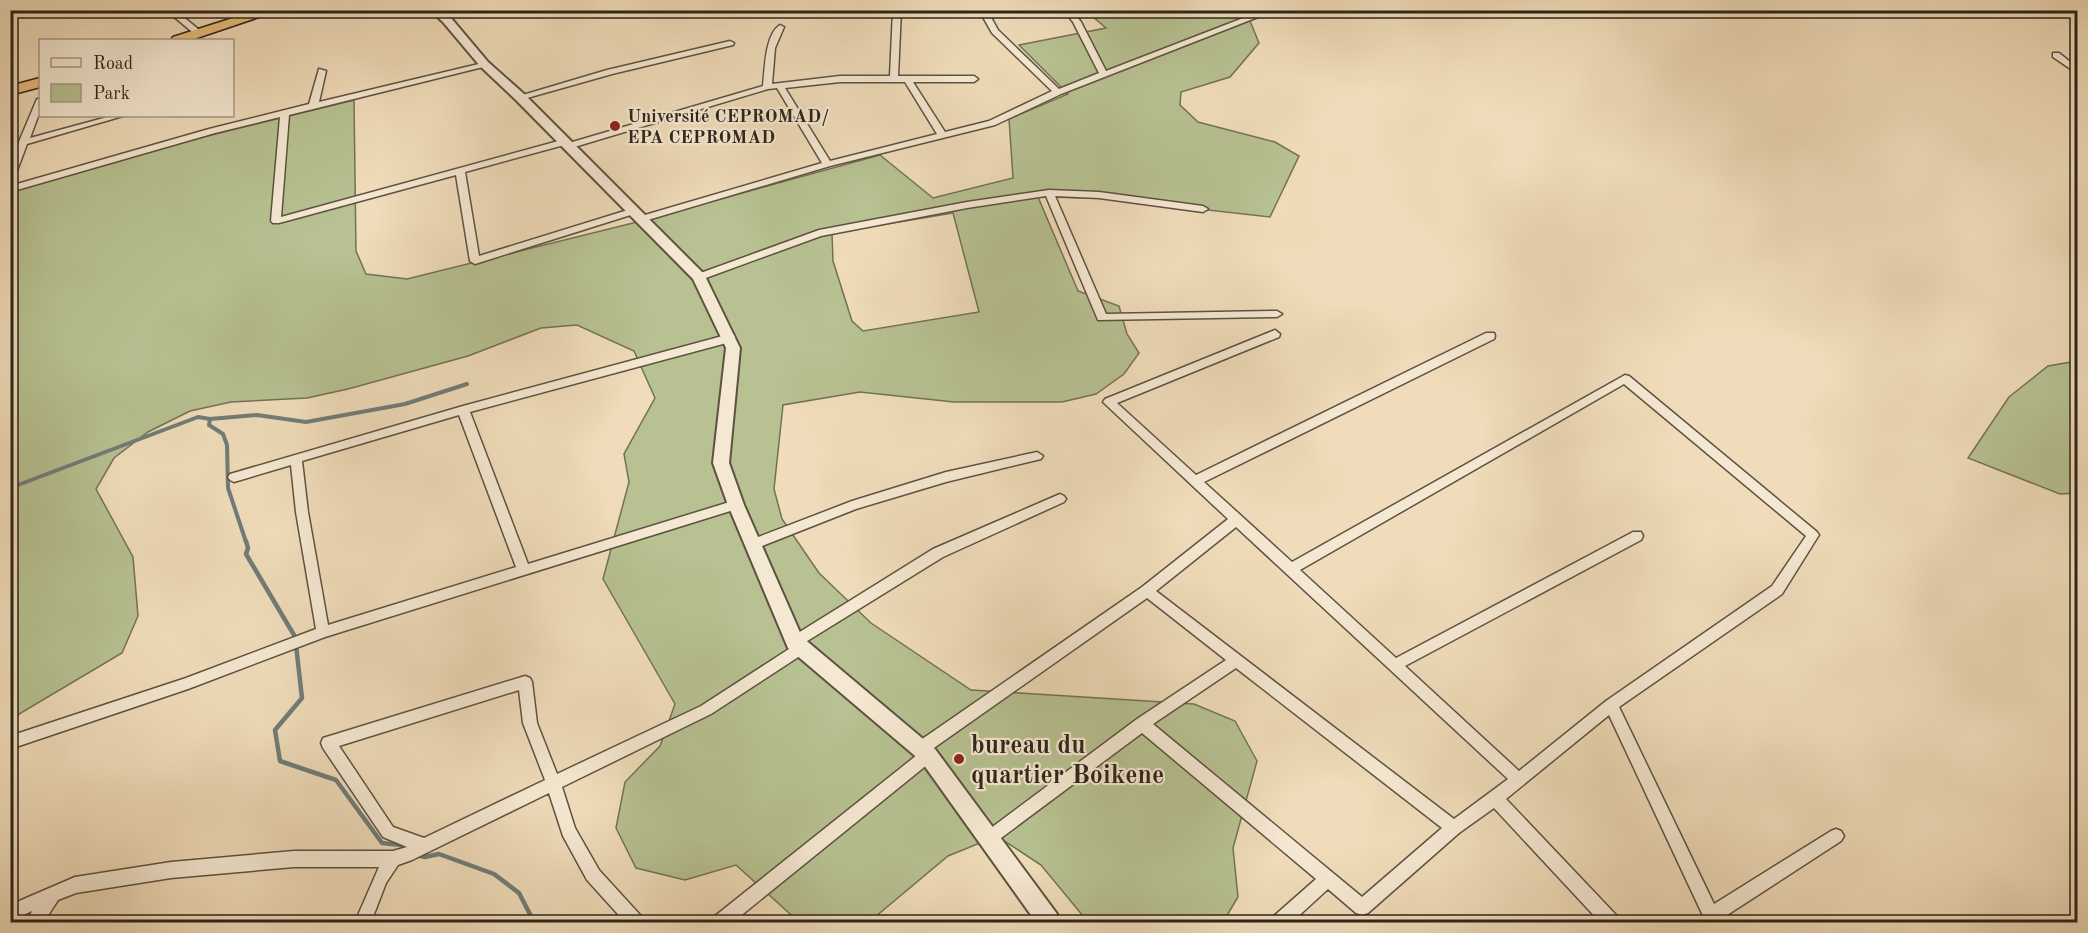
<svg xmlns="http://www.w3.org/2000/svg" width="2088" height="933" font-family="'Old Standard TT',serif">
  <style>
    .green { fill: #b7c191; stroke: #727255; stroke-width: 1.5; fill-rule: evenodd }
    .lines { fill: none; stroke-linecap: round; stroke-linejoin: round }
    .stream-far1 { stroke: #707d79; stroke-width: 4 }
    .stream { stroke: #707d79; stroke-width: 4.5 }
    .minor-casing { stroke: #5d5241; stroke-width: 3 }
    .tertiary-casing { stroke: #5d5241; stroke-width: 4 }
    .trunk-casing { stroke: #2c2419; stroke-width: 3 }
    .minor { fill: #f5e8d2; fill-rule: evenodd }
    .tertiary { fill: #f5e8d2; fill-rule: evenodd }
    .trunk { fill: #e8be7d; fill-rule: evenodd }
    .poi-dot { fill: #8f2418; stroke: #f5e8d2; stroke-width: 2 }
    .labels { text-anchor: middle; stroke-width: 4.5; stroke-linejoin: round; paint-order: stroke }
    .far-poi-label { font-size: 18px; font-weight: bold; fill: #2c2419; stroke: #f5e8d2; text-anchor: start }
    .near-poi-label { font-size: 26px; font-weight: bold; fill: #2c2419; stroke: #f5e8d2; text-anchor: start }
  </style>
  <rect width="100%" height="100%" fill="#f0dcba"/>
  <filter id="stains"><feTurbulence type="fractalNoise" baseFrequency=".00333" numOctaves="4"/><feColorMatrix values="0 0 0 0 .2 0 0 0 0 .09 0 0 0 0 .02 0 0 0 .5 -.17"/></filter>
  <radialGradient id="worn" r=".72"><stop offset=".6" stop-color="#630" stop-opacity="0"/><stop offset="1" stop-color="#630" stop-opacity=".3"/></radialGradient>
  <!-- green -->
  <g class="green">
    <path d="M1086,11H1260L1248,16L1259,43L1230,77L1181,92L1180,105L1198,122L1275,142L1299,156L1270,217L1101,198L1038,197L1078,291L1119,306L1127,334L1139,353L1124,374L1096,394L1062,402H954L860,392L783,405L774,489L782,519L819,573L871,623L971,690L1194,704L1235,721L1257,761L1233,848L1238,897L1223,922H1088L1041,865L997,836L948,856L869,922H799L736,865L685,880L636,868L616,828L625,782L660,746L675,704L603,579L629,482L624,454L655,398L634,351L577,325L541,328L468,356L348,389L307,398L231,402L190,411L148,432L114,458L96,489L133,557L138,616L122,653L19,714L11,725V189L203,137L354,100L356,251L366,274L407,279L637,222L880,155L933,198L1013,178L1009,119L1068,94L1019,45L1106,28ZM953,213L979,312L863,331L852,321L833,261L832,233Z"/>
    <polygon points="2077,361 2077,493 2060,494 1968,458 2009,397 2048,366"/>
  </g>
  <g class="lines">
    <!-- stream-far1 -->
    <g class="stream-far1">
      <polyline points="210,419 257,415 306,422 405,404 467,384"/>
      <polyline points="10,488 198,417 210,419 209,425 223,434 227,445 228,488 246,542"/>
    </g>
    <!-- stream -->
    <g class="stream">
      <polyline points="246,541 248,548 246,554 294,635"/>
      <polyline points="296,645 302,698 275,730 280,761 336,780 382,843 401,845 407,849"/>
      <polyline points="416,855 425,857 439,854 494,874 519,893 534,922"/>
    </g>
    <defs>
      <g id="minor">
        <polygon points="166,10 175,10 204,34 197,36"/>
        <path d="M893,10H901L898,76H974L978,79L974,82H913L945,132L989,121L1052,91L992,33L979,10H987L998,30L1059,89L1099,73L1073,22L1064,10H1072L1081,22L1106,71L1264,10H1276L1061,94L995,125L830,166L641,222L636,219L638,217L822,163L777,88L768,89L571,148H565L564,145L465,172L479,256L631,209H637L639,211L637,213L475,264L470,261L456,175L279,223H273L271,221L280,117L215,133L10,192V186L209,129L309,104L319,69L326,71L319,102L487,62V66L289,115L281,217L562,140H568L569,143L763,86C765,69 765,34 780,25L784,27L775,48L772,84L840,76H890ZM840,82H905L937,134L830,161L785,88Z"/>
        <polygon points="730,41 734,43 733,45 612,74 520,100 516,97 607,70"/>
        <polygon points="2053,53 2059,53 2078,68 2078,74 2053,57"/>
        <polygon points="37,99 40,99 40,111 30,138 111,116 123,116 27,144 15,176 10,179 10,163"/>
        <polygon points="1049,190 1099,192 1203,206 1208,209 1203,212 1099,198 1055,196 1106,314 1277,311 1282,314 1277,317 1098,320 1046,196 967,208 821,236 703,279 695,279 694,277 695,275 819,230 967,202"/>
        <path d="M1275,330L1280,334L1279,337L1117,403L1196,475L1486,333H1494L1495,336L1494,339L1204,482L1292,562L1625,375L1629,376L1817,532L1819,535L1817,538L1782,594L1619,707L1714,904L1831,831L1836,829L1841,831L1844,836L1841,841L1721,919L1722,922H1706L1609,715L1506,799L1617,916L1619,922H1600L1494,808L1459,833L1368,913L1362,915L1356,913L1328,889L1292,922H1272L1274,916L1316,879L1142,733L993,844L988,846L983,844L980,839L983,834L1137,719L1226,660L1147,598L931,750L935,755L933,760L733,922H713L715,916L917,755L913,749L915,744L1142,587L1228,519L1103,402L1105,399ZM1624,384L1806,536L1772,586L1606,701L1519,771L1405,666L1641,540L1643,536L1641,532H1633L1396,658L1300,570ZM1236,527L1508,779L1454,819L1156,591ZM1236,668L1442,828L1362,897L1153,724Z"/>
        <path d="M730,334L734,335L735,338L734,341L470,412L528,564L736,500L740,502L742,505L740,508L325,637L188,689L10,749V736L186,678L316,629L296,512L291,465L234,482L230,480L228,477L230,474L463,406ZM459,415L516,567L328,625L308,512L302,461Z"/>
        <polygon points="1037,452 1043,456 1041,459 946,482 856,509 752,550 748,549 746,545 748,541 852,501 946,472"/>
        <path d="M1060,494L1064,496L1066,499L1064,502L943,557L804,643L808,648L806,652L711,714L562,787L575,828L599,870L641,916L643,922H625L587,880L563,836L549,793L412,860L398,865L386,883L371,922H355L379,867H294L171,878L76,893L58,900L44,922H27L32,911L10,921V905L75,877L171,862L294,851H393L407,847L383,837L323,748L321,743L323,738L525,676L530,678L532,682L537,723L557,774L701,706L792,647L788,642L790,638L933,549ZM519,690L523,723L545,780L424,838L393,827L339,746Z"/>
      </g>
      <polygon id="tertiary" points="430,10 442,10 451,18 488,62 524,94 704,274 740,348 729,463 744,505 802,637 935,749 1057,914 1060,922 1036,922 921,761 788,648 728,505 713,463 726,348 693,279 516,100 480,66 443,22"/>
      <g id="trunk">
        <polygon points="258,10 280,10 191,40 171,40 173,37"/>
        <polygon points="40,78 40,87 10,95 10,86"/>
      </g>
    </defs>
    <!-- minor casing -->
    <use href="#minor" class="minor-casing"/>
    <!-- tertiary casing -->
    <use href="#tertiary" class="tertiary-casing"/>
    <!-- trunk casing -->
    <use href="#trunk" class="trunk-casing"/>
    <!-- minor -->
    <use href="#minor" class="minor"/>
    <!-- tertiary -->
    <use href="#tertiary" class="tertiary"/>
    <!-- trunk -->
    <use href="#trunk" class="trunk"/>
  </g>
  <!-- markers -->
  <g class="poi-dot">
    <circle cx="615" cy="126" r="6"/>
    <circle cx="959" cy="759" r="6"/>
  </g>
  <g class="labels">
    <!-- far-poi labels -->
    <g class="far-poi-label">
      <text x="627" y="122">Université CEPROMAD/<tspan x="627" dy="21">EPA CEPROMAD</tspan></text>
    </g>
    <!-- near-poi labels -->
    <g class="near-poi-label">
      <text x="971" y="753">bureau du<tspan x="971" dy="30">quartier Boikene</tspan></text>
    </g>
  </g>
  <!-- margin -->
  <rect width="2088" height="933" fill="none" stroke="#f0dcba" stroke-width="36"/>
  <rect x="12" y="12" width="2064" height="909" fill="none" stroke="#2c2419" stroke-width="3"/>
  <rect x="18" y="18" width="2052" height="897" fill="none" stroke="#2c2419" stroke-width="1.5"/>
  <!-- legend -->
  <rect x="39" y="39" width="195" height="78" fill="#f5e8d2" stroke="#a59a88" stroke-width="1.5"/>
  <rect x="51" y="58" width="30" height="9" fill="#f5e8d2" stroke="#a59a88" stroke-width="1.5"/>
  <text x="93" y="69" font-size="18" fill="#2c2419">Road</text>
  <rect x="51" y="84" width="30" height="18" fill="#b7c191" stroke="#a59a88" stroke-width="1.5"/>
  <text x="93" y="99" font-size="18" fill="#2c2419">Park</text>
  <rect width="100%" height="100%" filter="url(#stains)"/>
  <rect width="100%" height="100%" fill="url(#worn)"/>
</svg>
